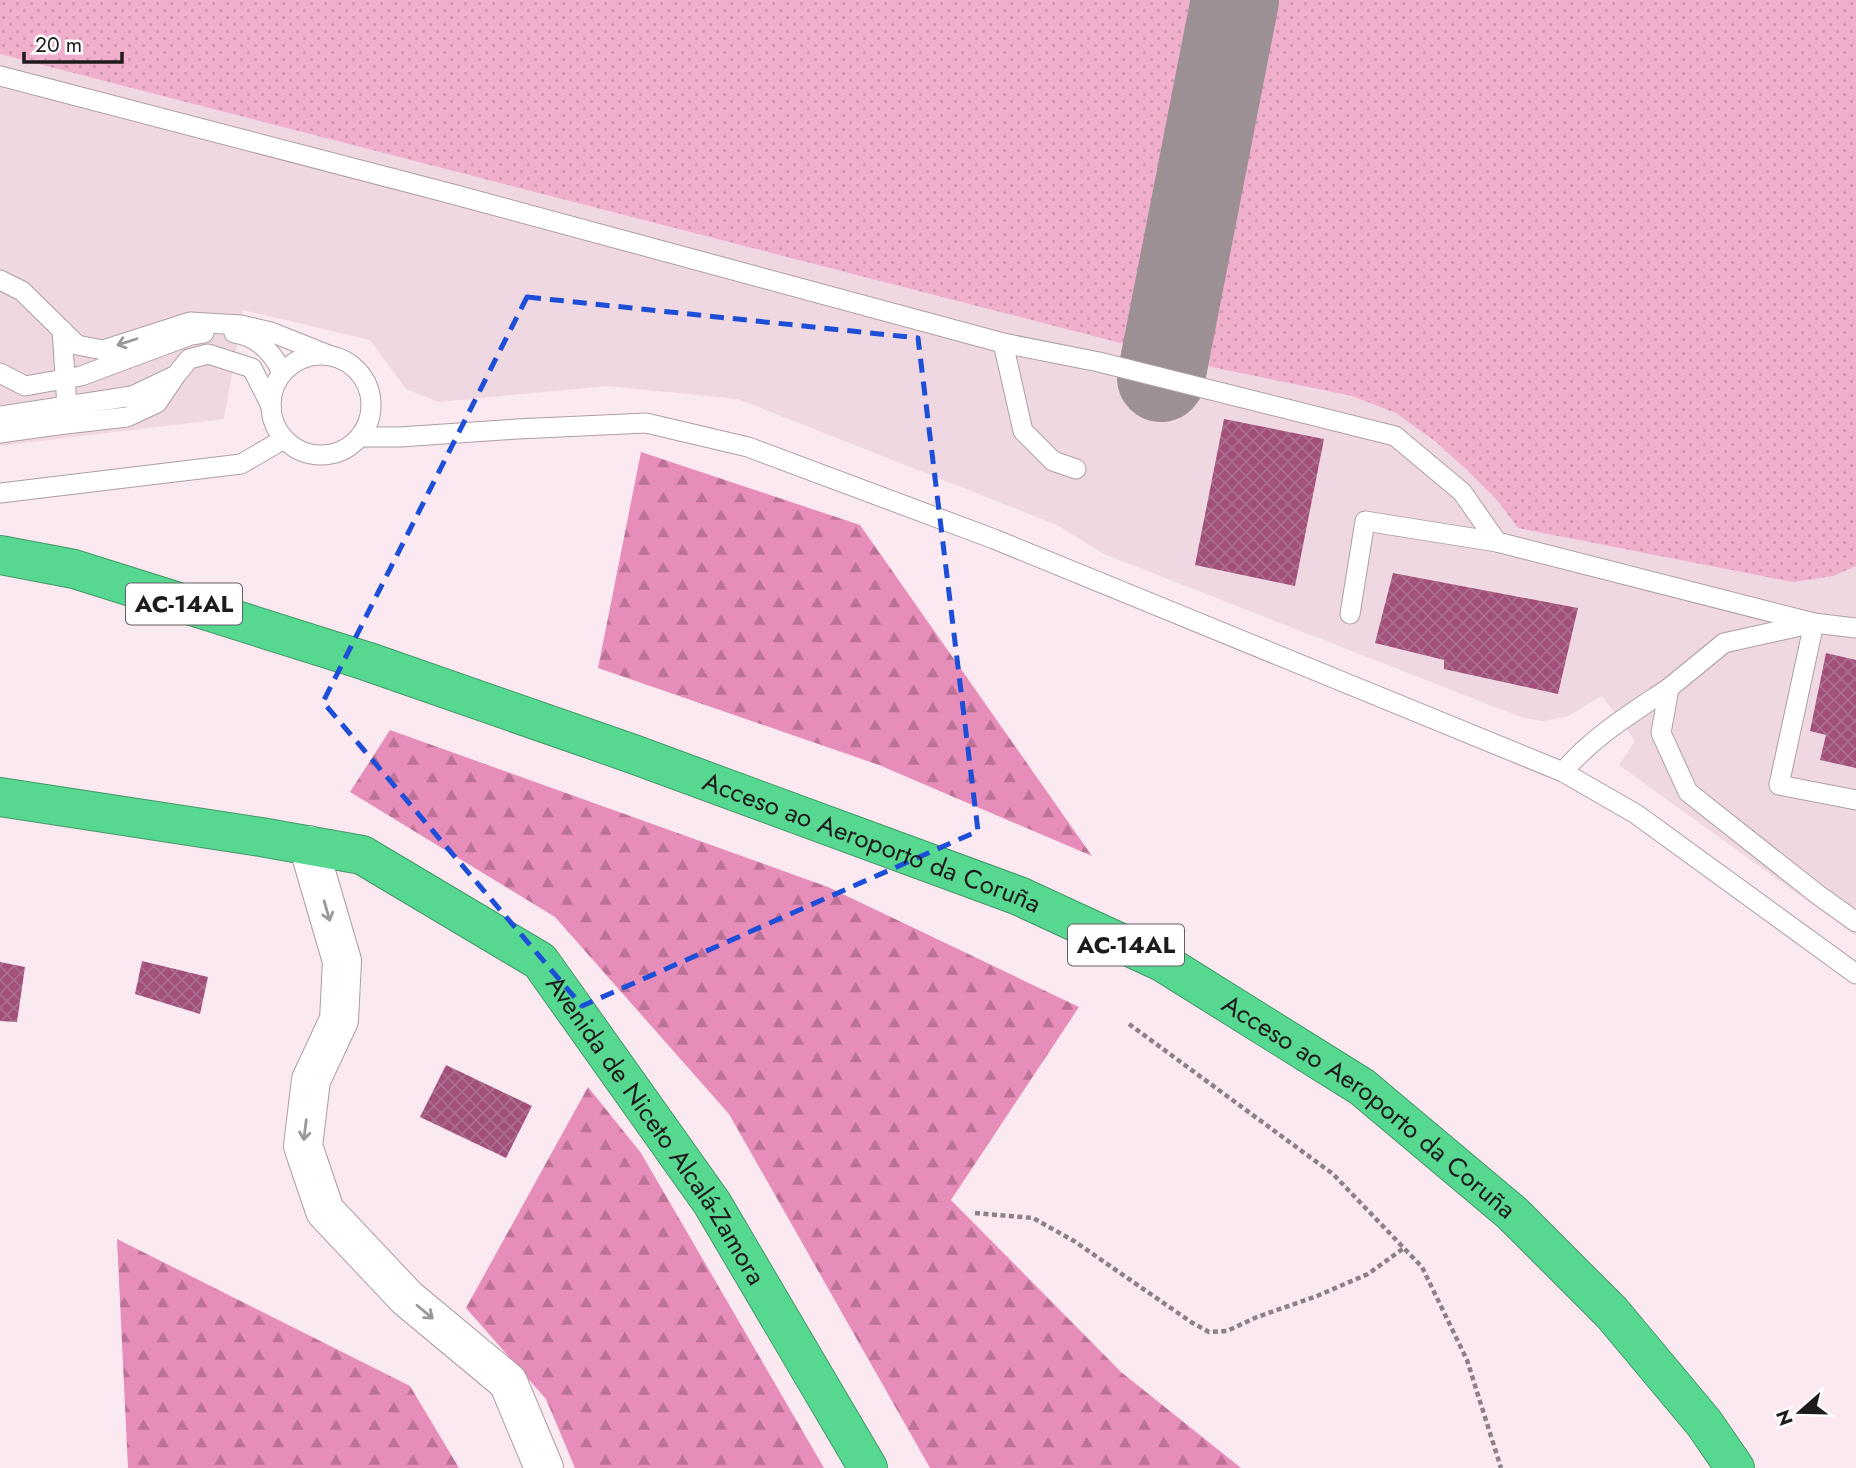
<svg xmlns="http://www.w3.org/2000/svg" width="1856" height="1468" font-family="Jost,sans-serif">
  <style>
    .built { fill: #f0d8e2 }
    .grass { fill: url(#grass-dots) }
    .forest { fill: url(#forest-firs) }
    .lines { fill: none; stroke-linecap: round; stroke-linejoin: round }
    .taxiway { stroke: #9c9094; stroke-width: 88 }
    .building { fill: url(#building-cross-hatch) }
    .lane-casing { stroke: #ad9ea5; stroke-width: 21 }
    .street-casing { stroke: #ad9ea5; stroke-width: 40 }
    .highway-casing { stroke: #439668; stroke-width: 40 }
    .path { stroke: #8c8185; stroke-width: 4.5; stroke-dasharray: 5 3.5; stroke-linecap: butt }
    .lane { stroke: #fff; stroke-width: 19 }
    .street { stroke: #fff; stroke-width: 38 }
    .highway { stroke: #57d891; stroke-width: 38 }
    .oneway { stroke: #9a9899 }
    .marked { fill: none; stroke: #1d4ed8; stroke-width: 5; stroke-dasharray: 14 9; stroke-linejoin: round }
    .labels { text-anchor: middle; stroke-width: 5; stroke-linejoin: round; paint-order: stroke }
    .shield { fill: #fff; stroke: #625f60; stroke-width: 2 }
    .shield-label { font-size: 24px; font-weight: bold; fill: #1f1a1c }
    .street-label { font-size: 26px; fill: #1f1a1c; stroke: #fff }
  </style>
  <defs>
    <pattern id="grass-dots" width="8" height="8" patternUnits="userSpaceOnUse" patternTransform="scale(1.75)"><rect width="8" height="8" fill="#f1afce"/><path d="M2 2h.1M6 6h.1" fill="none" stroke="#ce96b0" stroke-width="1.8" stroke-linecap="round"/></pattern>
    <pattern id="forest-firs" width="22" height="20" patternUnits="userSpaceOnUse" patternTransform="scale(1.75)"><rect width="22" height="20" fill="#e78db9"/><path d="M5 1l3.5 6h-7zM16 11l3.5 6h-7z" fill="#bb7296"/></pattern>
    <pattern id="building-cross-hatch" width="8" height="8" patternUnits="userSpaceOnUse" patternTransform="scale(1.75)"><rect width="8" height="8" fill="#a24f7a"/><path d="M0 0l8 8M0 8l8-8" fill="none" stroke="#aa6f8e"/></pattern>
  </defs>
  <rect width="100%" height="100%" fill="#fae9f0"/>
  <!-- built -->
  <polygon class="built" points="0,0 1856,0 1856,936 1619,765 1635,741 1602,696 1568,716 1543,721 1523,718 1104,554 1057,525 738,399 607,386 439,402 406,389 370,340 243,310 224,419 0,446"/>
  <!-- grass -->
  <g class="grass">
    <polygon points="0,0 1209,0 1136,347 0,54"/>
    <polygon points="1255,0 1856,0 1856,566 1833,576 1793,582 1518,528 1497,500 1467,470 1436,442 1396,413 1352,396 1188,362"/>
  </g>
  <!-- forest -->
  <g class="forest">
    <polygon points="641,452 860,525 1092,856 879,765 598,668"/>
    <polygon points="390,730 828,887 1079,1007 951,1200 1121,1372 1241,1468 930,1468 729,1114 555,917 350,792"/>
    <polygon points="588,1087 641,1153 824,1468 575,1468 546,1399 466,1308"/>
    <polygon points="117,1239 410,1386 459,1468 128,1468"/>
  </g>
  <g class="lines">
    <!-- taxiway -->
    <polyline class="taxiway" points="1161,378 1235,0"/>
  </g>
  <!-- building -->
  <g class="building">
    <polygon points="1224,419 1324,439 1295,586 1195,565"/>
    <polygon points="1393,573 1578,608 1558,694 1444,669 1444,660 1375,643"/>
    <polygon points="1826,653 1856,660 1856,768 1820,760 1826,735 1810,731"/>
    <polygon points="142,961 208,977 200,1014 135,994"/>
    <polygon points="0,962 25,967 17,1022 0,1021"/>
    <polygon points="446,1065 532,1106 506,1158 420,1117"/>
  </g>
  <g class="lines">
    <defs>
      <g id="lane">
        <polyline points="0,76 456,195 1003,343 1099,362 1395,436 1462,492 1497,542 1365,521 1350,614"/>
        <polyline points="0,280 22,291 77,345 103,350 190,322 241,325 271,332 331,356"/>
        <path d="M234,333C258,337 273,352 282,373"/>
        <polyline points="1003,343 1023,431 1053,461 1076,469"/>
        <circle cx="321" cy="405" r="50"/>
        <polyline points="0,373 25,386 81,376 191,335 204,333"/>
        <polyline points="0,416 132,396 172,377"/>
        <polyline points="57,425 127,417 157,403 176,375 189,359 208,354 252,368 271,406"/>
        <polyline points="0,433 57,425 67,407 62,330"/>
        <polyline points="360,437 400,437 517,429 646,423 748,447 994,539 1563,772 1636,814 1856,974"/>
        <polyline points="0,493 241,464 284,439"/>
        <polyline points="1497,542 1814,623 1856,628"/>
        <polyline points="1814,623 1779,785 1856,800"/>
        <polyline points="1669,688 1724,643 1809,624"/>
        <path d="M1563,772C1592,737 1632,713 1669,688L1661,733L1688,792L1817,894L1856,922"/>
      </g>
      <polyline id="street" points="308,845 342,961 339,1020 311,1080 303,1146 325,1211 407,1298 508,1382 544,1468"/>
      <g id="highway">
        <path id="s1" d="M0,555L74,569L366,661L633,754L1019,896L1162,962L1362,1087L1512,1213L1612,1313L1704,1423L1735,1468"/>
        <path id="s2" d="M0,797L261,837L362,855L540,961L712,1203L868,1468"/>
      </g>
    </defs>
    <!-- lane casing -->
    <use href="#lane" class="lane-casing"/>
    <!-- street casing -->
    <use href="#street" class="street-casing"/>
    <!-- highway casing -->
    <use href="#highway" class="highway-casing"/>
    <!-- path -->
    <g class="path">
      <polyline points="1129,1024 1333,1174 1422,1267 1467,1360 1501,1468"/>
      <polyline points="975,1213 1033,1218 1074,1241 1191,1322 1209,1332 1227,1331 1257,1317 1317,1296 1368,1274 1404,1248"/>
    </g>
    <!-- lane -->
    <use href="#lane" class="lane"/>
    <!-- street -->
    <use href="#street" class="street"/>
    <!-- highway -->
    <use href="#highway" class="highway"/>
  </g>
  <!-- one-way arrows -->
  <defs><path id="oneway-shaft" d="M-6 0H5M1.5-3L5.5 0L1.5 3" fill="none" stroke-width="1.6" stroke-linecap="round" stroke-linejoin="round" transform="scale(1.75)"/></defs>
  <g class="oneway">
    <use href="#oneway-shaft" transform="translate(127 342) rotate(162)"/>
    <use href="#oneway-shaft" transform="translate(327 911) rotate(74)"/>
    <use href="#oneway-shaft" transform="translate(305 1130) rotate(97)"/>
    <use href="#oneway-shaft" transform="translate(425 1312) rotate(40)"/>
  </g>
  <!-- marked area -->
  <path class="marked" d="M527,297L918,338L978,831L582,1006L323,702Z"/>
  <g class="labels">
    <!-- shield labels -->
    <g class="shield">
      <rect x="126" y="583.5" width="116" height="41" rx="5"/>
      <rect x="1068" y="924.5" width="116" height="41" rx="5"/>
    </g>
    <g class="shield-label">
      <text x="184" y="612">AC-14AL</text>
      <text x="1126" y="953">AC-14AL</text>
    </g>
    <!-- street labels -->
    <g class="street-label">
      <text dy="9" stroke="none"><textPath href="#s1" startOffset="919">Acceso ao Aeroporto da Coruña</textPath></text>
      <text dy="9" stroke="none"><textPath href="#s1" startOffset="1486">Acceso ao Aeroporto da Coruña</textPath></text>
      <text dy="9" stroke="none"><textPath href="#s2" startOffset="779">Avenida de Niceto Alcalá-Zamora</textPath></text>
    </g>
  </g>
  <!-- north arrow -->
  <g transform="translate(1800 1412) rotate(250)" stroke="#ffffff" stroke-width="5" paint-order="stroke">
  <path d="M0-5L12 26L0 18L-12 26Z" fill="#1f1a1c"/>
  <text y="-10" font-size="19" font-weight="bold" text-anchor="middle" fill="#1f1a1c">N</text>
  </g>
  <!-- scale -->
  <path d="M24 52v10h98v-10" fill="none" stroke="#1f1a1c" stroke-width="3.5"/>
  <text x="35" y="52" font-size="21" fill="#1f1a1c" stroke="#ffffff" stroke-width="5" paint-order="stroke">20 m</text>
</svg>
